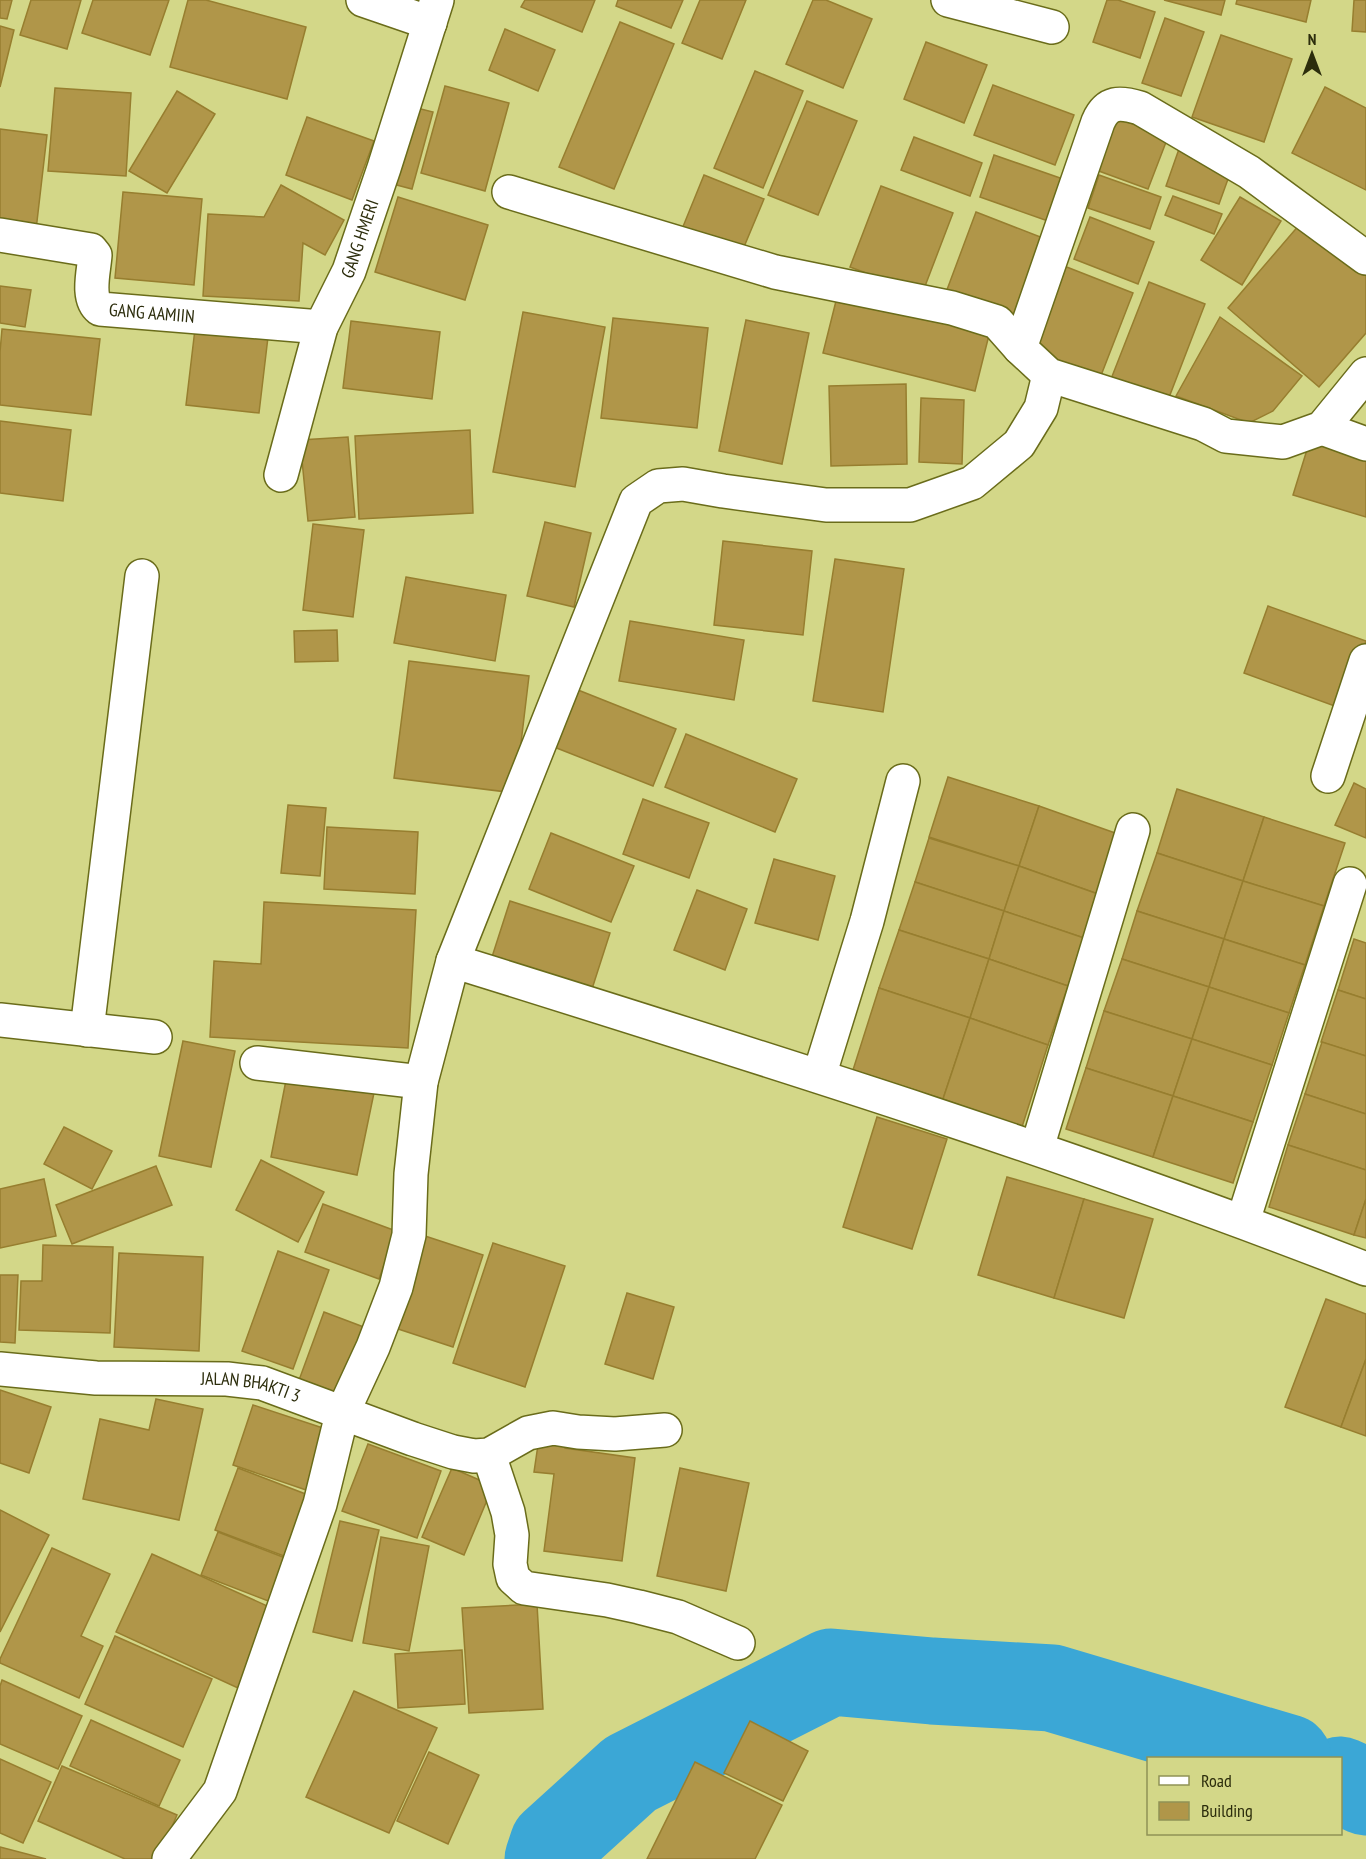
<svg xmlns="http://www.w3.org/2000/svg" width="1366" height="1859" font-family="'PT Sans Narrow',sans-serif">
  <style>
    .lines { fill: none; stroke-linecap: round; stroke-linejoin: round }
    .river { stroke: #3ba7d6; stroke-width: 87 }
    .building { fill: #b09649; stroke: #977e2f; stroke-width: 1.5 }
    .minor-casing { stroke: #6a6c1a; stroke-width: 36 }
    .minor { stroke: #fff; stroke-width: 33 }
    .labels { text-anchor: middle; stroke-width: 5; stroke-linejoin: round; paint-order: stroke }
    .street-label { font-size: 18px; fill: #2c2d0c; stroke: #d3d788 }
  </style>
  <rect width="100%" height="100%" fill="#d3d788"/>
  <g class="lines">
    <!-- river -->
    <g class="river">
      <polyline points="1340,1780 1366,1792"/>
      <polyline points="548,1859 553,1844 630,1774 831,1672 932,1681 1052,1688 1288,1758"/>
    </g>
  </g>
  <!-- building -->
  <g class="building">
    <polygon points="0,0 12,0 7,19 0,18"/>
    <polygon points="31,0 81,0 67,49 20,35"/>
    <polygon points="93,0 169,0 150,55 82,33"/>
    <polygon points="188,0 206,0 306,27 287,99 170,67"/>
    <polygon points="525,0 595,0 582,32 521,7"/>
    <polygon points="618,0 683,0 671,28 616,6"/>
    <polygon points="700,0 746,0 722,59 682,43"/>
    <polygon points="813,0 826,0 872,19 843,88 786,64"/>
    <polygon points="1107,0 1118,0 1155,12 1140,58 1093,42"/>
    <polygon points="1164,0 1225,0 1221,15"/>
    <polygon points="1237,0 1311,0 1306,22 1236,4"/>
    <polygon points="1354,0 1366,0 1366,32 1352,31"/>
    <polygon points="1165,18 1204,32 1181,96 1142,83"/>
    <polygon points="620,22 674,44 614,189 559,167"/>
    <polygon points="0,26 14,30 0,87"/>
    <polygon points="505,29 555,50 538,91 489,70"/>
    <polygon points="1221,35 1292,59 1264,142 1192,117"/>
    <polygon points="926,42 987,65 964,123 904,99"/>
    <polygon points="755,71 803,91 763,188 714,168"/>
    <polygon points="993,85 1074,115 1055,165 974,135"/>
    <polygon points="445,86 509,103 485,191 421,173"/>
    <polygon points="1325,87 1366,108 1366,190 1292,153"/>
    <polygon points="55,88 131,93 126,176 48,171"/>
    <polygon points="177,91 215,114 167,193 129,171"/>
    <polygon points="807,101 857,121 818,215 768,195"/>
    <polygon points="405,105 433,112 412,189 385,182"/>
    <polygon points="307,117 374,141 352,200 286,175"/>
    <polygon points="1117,118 1168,137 1148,189 1096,170"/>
    <polygon points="0,129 47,135 36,230 0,226"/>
    <polygon points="914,137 982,163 970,196 901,170"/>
    <polygon points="1179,149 1232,168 1219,204 1166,186"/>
    <polygon points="994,155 1063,179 1048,221 980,197"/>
    <polygon points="704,175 764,199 741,254 682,229"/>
    <polygon points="1099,175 1161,197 1150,229 1088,208"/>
    <polygon points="281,185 344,220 325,255 303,243 299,301 203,296 208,214 264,217"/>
    <polygon points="881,186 953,213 922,294 850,267"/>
    <polygon points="123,192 202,199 194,285 115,278"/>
    <polygon points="1173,196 1222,214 1214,234 1165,215"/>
    <polygon points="398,197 488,225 465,300 375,272"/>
    <polygon points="1240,197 1281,221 1242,285 1201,260"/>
    <polygon points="976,212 1048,240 1017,321 945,295"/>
    <polygon points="1090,217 1154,242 1138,284 1074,259"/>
    <polygon points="1306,217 1366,268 1366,333 1319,387 1228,308"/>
    <polygon points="1059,264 1133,293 1100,378 1025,349"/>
    <polygon points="1149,282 1205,304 1168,400 1111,379"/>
    <polygon points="0,286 31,290 25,327 0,323"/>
    <polygon points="839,289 991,327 975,391 823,353"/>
    <polygon points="523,312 605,327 575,487 493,472"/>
    <polygon points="1220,317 1302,376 1273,411 1249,423 1176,396"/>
    <polygon points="613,318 708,328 697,428 601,418"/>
    <polygon points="746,320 809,333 782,464 719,451"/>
    <polygon points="351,321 440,332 432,399 343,388"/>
    <polygon points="2,329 100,339 91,415 0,405 0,352"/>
    <polygon points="195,329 268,337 259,413 186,405"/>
    <polygon points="906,384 907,464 831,466 829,386"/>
    <polygon points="921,398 964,400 962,464 919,462"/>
    <polygon points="0,421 71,430 63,501 0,493"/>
    <polygon points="470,430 473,513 359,519 355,436"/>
    <polygon points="348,437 355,517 308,521 300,440"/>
    <polygon points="1310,440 1366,457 1366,517 1293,495"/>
    <polygon points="545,522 591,533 574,607 527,596"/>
    <polygon points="313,524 364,530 353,617 303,610"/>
    <polygon points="723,541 812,551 803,635 714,625"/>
    <polygon points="835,559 904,569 883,712 813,701"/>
    <polygon points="406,577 506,595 495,661 394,643"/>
    <polygon points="1268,606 1366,641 1343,709 1244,673"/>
    <polygon points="630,621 744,640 734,700 619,681"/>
    <polygon points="337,630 338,661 295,662 294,631"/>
    <polygon points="409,661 529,676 515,793 394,778"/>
    <polygon points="573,688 676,729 653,786 549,745"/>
    <polygon points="686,734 797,779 775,832 665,787"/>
    <polygon points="948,777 1039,806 1019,866 929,837"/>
    <polygon points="1354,783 1366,789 1366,838 1335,825"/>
    <polygon points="1177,789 1264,817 1243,881 1157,853"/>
    <polygon points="643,799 709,823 689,878 623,854"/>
    <polygon points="288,805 326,808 320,876 281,873"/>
    <polygon points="1039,806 1118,834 1098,894 1019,866"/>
    <polygon points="1264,817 1345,843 1324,906 1243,881"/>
    <polygon points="327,827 418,832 415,894 324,889"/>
    <polygon points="551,833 634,866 611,922 529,889"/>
    <polygon points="929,838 1019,866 1004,911 915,882"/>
    <polygon points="1157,853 1243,881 1224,939 1137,911"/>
    <polygon points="774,859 835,876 818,940 755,923"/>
    <polygon points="1019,866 1098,894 1084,938 1004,911"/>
    <polygon points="1243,881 1324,906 1305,965 1224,939"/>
    <polygon points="915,882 1004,911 989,959 899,930"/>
    <polygon points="697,890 747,909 725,970 674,950"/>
    <polygon points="510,901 610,933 591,992 491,960"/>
    <polygon points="264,902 416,910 408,1048 210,1037 214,961 261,964"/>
    <polygon points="1004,911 1084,938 1068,986 989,959"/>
    <polygon points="1137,911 1224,939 1209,987 1122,959"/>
    <polygon points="899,930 989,959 970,1018 879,988"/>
    <polygon points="1224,939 1305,965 1289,1013 1209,987"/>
    <polygon points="1354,939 1366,943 1366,999 1338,990"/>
    <polygon points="989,959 1068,986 1048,1045 970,1018"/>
    <polygon points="1122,959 1209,987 1192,1039 1104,1011"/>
    <polygon points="1209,987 1289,1013 1272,1065 1192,1039"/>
    <polygon points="879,988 970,1018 943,1099 853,1070"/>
    <polygon points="1338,990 1366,999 1366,1056 1321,1042"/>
    <polygon points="1104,1011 1192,1039 1173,1096 1086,1068"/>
    <polygon points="970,1018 1048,1045 1022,1127 943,1099"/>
    <polygon points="1192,1039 1272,1065 1253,1122 1173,1096"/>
    <polygon points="183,1041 235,1051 211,1167 159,1156"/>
    <polygon points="1322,1042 1366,1056 1366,1114 1305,1094"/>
    <polygon points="1086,1068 1173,1096 1153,1157 1066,1129"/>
    <polygon points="288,1070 375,1088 357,1175 271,1157"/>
    <polygon points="1305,1094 1366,1114 1366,1170 1288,1145"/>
    <polygon points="1173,1096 1253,1122 1233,1183 1153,1157"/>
    <polygon points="877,1117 947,1139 912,1249 843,1227"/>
    <polygon points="64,1127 112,1151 92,1189 44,1164"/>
    <polygon points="1288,1145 1366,1170 1366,1199 1354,1235 1269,1207"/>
    <polygon points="261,1160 324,1192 298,1242 236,1210"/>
    <polygon points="156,1166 172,1205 72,1244 56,1205"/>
    <polygon points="1007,1177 1084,1199 1054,1298 978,1275"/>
    <polygon points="44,1179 56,1236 0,1248 0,1189"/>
    <polygon points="1084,1199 1153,1219 1124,1318 1054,1298"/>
    <polygon points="1366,1199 1366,1238 1354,1235"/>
    <polygon points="323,1204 396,1231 379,1279 305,1252"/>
    <polygon points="422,1235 483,1255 453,1347 392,1327"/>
    <polygon points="493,1243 565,1266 525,1387 453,1363"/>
    <polygon points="43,1245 113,1247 110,1333 19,1330 21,1281 42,1281"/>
    <polygon points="278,1251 329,1270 293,1369 242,1351"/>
    <polygon points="119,1253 203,1257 199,1351 114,1347"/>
    <polygon points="0,1275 18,1275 15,1343 0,1342"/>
    <polygon points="627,1293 674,1307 653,1379 605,1364"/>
    <polygon points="1326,1299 1366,1314 1366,1359 1341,1427 1285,1407"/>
    <polygon points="324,1312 369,1329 340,1408 295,1391"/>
    <polygon points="1366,1359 1366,1436 1341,1427"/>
    <polygon points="0,1390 51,1407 29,1473 0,1463"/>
    <polygon points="156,1399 203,1409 179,1520 83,1499 100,1419 149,1430"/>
    <polygon points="253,1405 332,1431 312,1492 233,1465"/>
    <polygon points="539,1438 566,1442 565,1448 635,1458 622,1561 544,1551 554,1474 534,1472"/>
    <polygon points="368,1444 441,1471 417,1538 342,1511"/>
    <polygon points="238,1468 316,1498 292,1559 215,1530"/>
    <polygon points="452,1468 493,1486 464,1555 422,1537"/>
    <polygon points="680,1468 749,1483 726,1591 657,1576"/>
    <polygon points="0,1510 49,1535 0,1632"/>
    <polygon points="340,1521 379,1530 352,1641 313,1632"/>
    <polygon points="218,1532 288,1559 271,1602 201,1575"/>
    <polygon points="381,1537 429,1546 409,1651 363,1643"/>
    <polygon points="52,1548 110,1574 81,1636 103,1646 79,1698 0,1663 0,1659"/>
    <polygon points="152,1554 274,1609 238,1688 116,1632"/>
    <polygon points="537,1604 543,1709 469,1713 462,1608"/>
    <polygon points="115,1636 212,1679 183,1747 85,1704"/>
    <polygon points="462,1650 465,1704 398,1708 395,1654"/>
    <polygon points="2,1680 82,1716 58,1769 0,1744 0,1686"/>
    <polygon points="354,1691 437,1728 389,1833 306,1797"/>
    <polygon points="91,1720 180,1760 159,1806 70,1766"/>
    <polygon points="750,1721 808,1751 783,1801 724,1773"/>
    <polygon points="429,1752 479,1775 448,1844 397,1821"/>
    <polygon points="0,1759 51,1782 23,1843 0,1833"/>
    <polygon points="695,1762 782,1805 755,1859 647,1859"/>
    <polygon points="62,1766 177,1815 158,1859 125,1859 38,1821"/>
    <polygon points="0,1847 46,1859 0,1859"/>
  </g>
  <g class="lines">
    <defs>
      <g id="minor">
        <polyline points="363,0 430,23"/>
        <polyline points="948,0 1052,27"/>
        <polyline points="509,192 775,272 952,308 997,322 1020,348 1049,375 1203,424 1226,436 1283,442 1322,428 1366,374"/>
        <path id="s1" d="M0,235L91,250L95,255C94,271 86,298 100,309L321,327"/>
        <path d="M1020,348L1098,122C1107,101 1120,102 1140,108L1249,172L1366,258"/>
        <polyline points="1322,428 1366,444"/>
        <path id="s2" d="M281,475L321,327L349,271L384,168L437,0"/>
        <polyline points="1328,776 1366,661"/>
        <path d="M453,961C760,1057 1067,1152 1366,1269"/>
        <polyline points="0,1020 155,1037"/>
        <polyline points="87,1030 142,576"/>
        <polyline points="257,1063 421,1082"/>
        <polyline points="819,1076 867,921 903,781"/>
        <polyline points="1037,1148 1133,830"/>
        <polyline points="1243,1221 1350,884"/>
        <path id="s3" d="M0,1369L96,1378L227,1379L262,1383L413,1439L453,1452L474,1456L489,1455L528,1433L553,1428L578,1432L615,1434L665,1430"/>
        <polyline points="489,1455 508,1512 512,1535 510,1564 513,1578 524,1588 607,1600 639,1607 678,1617 738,1643"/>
        <polyline points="169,1859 220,1791 320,1504 342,1414 373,1347 396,1287 409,1235 411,1174 421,1082 453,961 636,501 658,486 683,484 723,491 826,505 910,505 972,483 1019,444 1041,408 1049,375"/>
      </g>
    </defs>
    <!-- minor casing -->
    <use href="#minor" class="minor-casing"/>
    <!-- minor -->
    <use href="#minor" class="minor"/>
  </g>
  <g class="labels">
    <!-- street labels -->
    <g class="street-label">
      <text dy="6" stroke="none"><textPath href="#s2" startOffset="250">GANG HMERI</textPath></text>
      <text dy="6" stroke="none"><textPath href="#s1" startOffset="207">GANG AAMIIN</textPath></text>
      <text dy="6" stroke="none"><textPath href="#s3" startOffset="252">JALAN BHAKTI 3</textPath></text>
    </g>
  </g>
  <!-- legend -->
  <rect x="1147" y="1757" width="195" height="78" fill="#d3d788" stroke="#909356" stroke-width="1.5"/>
  <rect x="1159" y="1776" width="30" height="9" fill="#ffffff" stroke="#909356" stroke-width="1.5"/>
  <text x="1201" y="1787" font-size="18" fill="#2c2d0c">Road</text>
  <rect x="1159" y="1802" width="30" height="18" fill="#b09649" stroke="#909356" stroke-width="1.5"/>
  <text x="1201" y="1817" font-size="18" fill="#2c2d0c">Building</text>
  <!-- north arrow -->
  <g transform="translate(1312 54)" stroke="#d3d788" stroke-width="4.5" paint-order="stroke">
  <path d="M0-4.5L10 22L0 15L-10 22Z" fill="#2c2d0c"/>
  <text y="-9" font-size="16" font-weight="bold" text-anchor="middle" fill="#2c2d0c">N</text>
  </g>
</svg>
